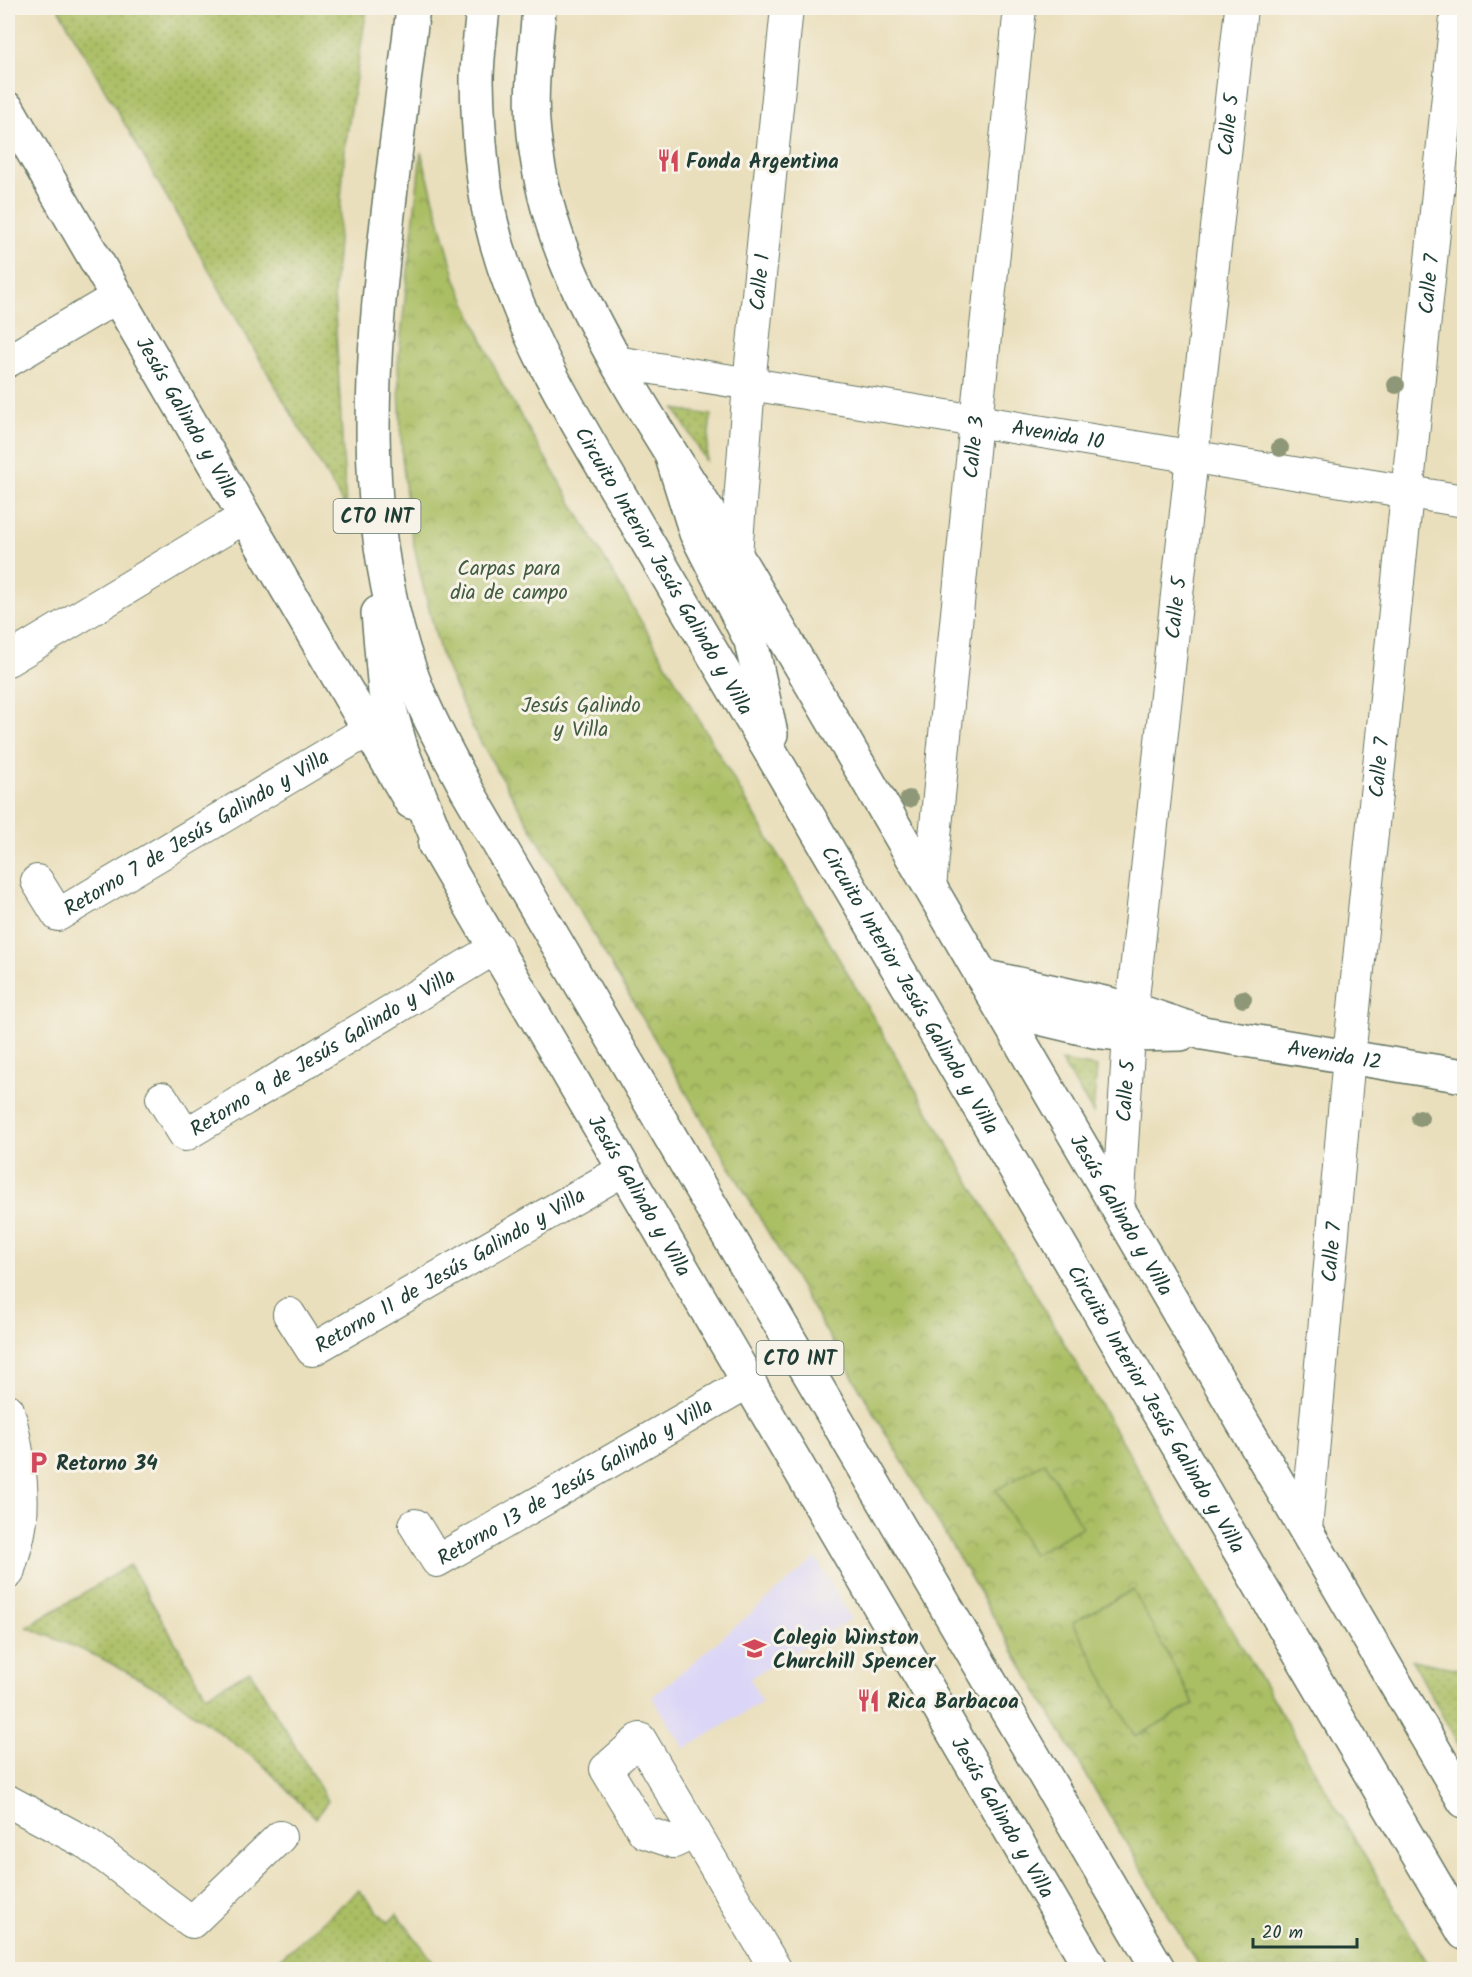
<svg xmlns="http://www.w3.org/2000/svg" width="1472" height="1977" font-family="Kalam,sans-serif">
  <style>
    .built { fill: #dbd6f7 }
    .grass { fill: url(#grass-dots); stroke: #647e4c; stroke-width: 1.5 }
    .park { fill: url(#park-crowns); stroke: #647e4c; stroke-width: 1.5 }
    .pitch { fill: #aabe63; stroke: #647e4c; stroke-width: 1.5 }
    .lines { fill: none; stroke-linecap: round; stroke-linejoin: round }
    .street-casing { stroke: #667664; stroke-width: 34 }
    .secondary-casing { stroke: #667664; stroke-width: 36 }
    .highway-casing { stroke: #667664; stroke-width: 36 }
    .street { stroke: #fff; stroke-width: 32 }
    .secondary { stroke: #fff; stroke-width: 33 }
    .highway { stroke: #fff; stroke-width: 33 }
    .tree { fill: #8e9878 }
    .labels { text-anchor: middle; stroke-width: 6; stroke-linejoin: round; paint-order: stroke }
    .shield { fill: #f7f3e8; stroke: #60746a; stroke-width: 1.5 }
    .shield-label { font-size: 20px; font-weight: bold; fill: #1f3d34 }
    .street-label { font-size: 21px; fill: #1f3d34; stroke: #f7f3e8 }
    .poi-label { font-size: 21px; font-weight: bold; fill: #1f3d34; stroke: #f7f3e8; text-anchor: start }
    .park-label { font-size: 21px; fill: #425d40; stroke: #f7f3e8 }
  </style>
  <defs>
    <pattern id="grass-dots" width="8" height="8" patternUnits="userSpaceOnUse" patternTransform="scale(1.5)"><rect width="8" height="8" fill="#aabe63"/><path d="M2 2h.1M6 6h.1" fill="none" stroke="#8a9c52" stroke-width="1.8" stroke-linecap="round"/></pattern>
    <pattern id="park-crowns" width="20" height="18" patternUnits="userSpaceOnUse" patternTransform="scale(1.5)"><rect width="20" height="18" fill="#aabe63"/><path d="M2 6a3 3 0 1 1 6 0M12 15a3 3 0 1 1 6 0" fill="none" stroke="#8a9c52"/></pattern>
  </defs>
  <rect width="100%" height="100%" fill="#f7f3e8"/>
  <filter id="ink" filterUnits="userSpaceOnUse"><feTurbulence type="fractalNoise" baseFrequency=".0167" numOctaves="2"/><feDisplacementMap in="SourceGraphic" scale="12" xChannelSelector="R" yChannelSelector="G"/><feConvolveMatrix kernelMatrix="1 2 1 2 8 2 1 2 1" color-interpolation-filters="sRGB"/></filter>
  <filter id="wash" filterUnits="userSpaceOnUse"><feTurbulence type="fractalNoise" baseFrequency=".008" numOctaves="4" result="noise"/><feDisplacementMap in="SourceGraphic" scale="24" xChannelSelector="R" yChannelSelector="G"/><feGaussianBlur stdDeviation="1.35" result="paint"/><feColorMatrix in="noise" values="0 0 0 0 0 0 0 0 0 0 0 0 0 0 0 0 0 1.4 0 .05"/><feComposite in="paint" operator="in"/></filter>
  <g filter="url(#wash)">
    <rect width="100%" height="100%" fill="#eadfbc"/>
    <!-- built -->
    <polygon class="built" points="816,1558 851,1619 750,1678 762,1702 685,1749 652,1697"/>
    <!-- grass -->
    <g class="grass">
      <polygon points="58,8 367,8 345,147 334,294 346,509"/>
      <polygon points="675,409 711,415 706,461"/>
      <polygon points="1061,1061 1097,1067 1093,1113"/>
      <polygon points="130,1565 206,1695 250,1671 328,1801 315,1818 262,1764 167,1694 101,1658 27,1627"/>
      <polygon points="1412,1660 1464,1670 1464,1755"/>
      <polygon points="359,1890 388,1923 397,1914 439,1969 268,1969"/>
    </g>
    <!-- park -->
    <polygon class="park" points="421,152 456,280 502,384 1431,1969 1200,1969 473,729 441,655 423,586 409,523 402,456 398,364"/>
    <!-- pitch -->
    <g class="pitch">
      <polygon points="1045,1462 1082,1527 1033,1555 996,1490"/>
      <polygon points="1133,1590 1194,1704 1135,1737 1073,1622"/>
    </g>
  </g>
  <g filter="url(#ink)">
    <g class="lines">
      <defs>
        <g id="street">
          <polyline points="8,361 117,297"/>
          <path id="s1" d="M616,362L1464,501"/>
          <path id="s2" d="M736,555L749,384L787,8"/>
          <polyline points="8,660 245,517"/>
          <path id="s3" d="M37,881L58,915L370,729"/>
          <path id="s4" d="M930,887L976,421L1020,8"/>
          <path id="s5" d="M162,1098L185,1135L497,947"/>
          <path id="s6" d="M1118,1208L1129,1035L1241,8"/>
          <path id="s7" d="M289,1314L312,1350L625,1169"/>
          <path d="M8,1410C17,1445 24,1482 21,1518C20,1537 13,1555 8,1573"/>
          <path id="s8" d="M415,1525L437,1561L750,1381"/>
          <path id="s9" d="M1306,1529L1349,1057L1457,8"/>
          <polyline points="8,1801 88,1844 192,1922 280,1837"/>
          <polyline points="695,1832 674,1842 644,1832 606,1769 640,1739 776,1970"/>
        </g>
        <g id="secondary">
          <path id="s10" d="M539,8C536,49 529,92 534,134C544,231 582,303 630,386C664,444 700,499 736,555L1464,1801"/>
          <path id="s11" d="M8,109L411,802"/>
          <path id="s12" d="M435,845L1092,1970"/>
          <path id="s13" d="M982,976L1132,1009L1203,1033L1464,1076"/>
          <polyline points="1002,1009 1094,1031 1129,1035 1181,1034"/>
        </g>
        <g id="highway">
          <path d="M413,8C405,73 397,139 389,205C371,360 358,516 409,667C422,708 447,752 467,790L1159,1970"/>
          <path id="s14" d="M483,8C481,31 477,56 477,80C478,127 481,176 491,221C516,330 579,425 635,521L1464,1933"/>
          <polyline points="672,457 696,533 751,641 771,734"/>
          <polyline points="378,613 385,692 402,751 450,870"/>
        </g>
      </defs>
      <!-- street casing -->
      <use href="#street" class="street-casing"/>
      <!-- secondary casing -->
      <use href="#secondary" class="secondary-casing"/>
      <!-- highway casing -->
      <use href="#highway" class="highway-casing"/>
      <!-- street -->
      <use href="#street" class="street"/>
      <!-- secondary -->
      <use href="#secondary" class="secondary"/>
      <!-- highway -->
      <use href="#highway" class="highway"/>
    </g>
    <!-- trees -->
    <g class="tree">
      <circle cx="1396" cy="385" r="9"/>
      <circle cx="1280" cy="448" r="9"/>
      <circle cx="909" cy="799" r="9"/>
      <circle cx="1243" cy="999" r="9"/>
      <circle cx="1420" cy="1118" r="9"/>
    </g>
  </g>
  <!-- icons -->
  <defs>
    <symbol id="restaurant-bare" viewBox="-9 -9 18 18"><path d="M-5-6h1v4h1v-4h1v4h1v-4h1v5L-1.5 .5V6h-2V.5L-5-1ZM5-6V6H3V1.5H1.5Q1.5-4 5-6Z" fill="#d1495b" stroke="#f7f3e8" stroke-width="2.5" paint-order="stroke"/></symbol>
    <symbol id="parking-bare" viewBox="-9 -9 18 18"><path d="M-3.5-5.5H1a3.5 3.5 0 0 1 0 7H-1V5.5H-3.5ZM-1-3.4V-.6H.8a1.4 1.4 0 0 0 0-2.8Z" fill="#d1495b" stroke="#f7f3e8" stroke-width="2.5" paint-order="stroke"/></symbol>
    <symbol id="school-bare" viewBox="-9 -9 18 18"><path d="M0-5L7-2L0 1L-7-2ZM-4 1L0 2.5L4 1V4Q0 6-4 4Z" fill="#d1495b" stroke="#f7f3e8" stroke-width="2.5" paint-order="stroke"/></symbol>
  </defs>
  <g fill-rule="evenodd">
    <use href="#restaurant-bare" x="652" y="144" width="33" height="33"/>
    <use href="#parking-bare" x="22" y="1446" width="33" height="33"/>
    <use href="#school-bare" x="738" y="1632" width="33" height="33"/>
    <use href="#restaurant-bare" x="852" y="1684" width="33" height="33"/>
  </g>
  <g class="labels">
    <!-- shield labels -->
    <g class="shield">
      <rect x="333.5" y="499" width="87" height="34" rx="4.5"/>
      <rect x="756.5" y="1341" width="87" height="34" rx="4.5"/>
    </g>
    <g class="shield-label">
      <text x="377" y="523">CTO INT</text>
      <text x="800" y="1365">CTO INT</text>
    </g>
    <!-- street labels -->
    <g class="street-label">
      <text dy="7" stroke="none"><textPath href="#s6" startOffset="1089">Calle 5</textPath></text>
      <text dy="7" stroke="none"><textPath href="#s2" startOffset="274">Calle 1</textPath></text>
      <text dy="7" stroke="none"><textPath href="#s9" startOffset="1251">Calle 7</textPath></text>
      <text dy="7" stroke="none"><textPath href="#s11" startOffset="357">Jesús Galindo y Villa</textPath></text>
      <text dy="7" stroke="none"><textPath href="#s1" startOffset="448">Avenida 10</textPath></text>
      <text dy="7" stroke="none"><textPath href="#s4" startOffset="442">Calle 3</textPath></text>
      <text dy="7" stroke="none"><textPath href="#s14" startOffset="606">Circuito Interior Jesús Galindo y Villa</textPath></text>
      <text dy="7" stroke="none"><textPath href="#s6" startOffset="603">Calle 5</textPath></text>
      <text dy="7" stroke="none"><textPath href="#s9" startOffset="765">Calle 7</textPath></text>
      <text dy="7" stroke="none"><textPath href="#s3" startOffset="201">Retorno 7 de Jesús Galindo y Villa</textPath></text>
      <text dy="7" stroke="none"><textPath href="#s14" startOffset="1092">Circuito Interior Jesús Galindo y Villa</textPath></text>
      <text dy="7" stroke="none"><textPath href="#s5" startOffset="204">Retorno 9 de Jesús Galindo y Villa</textPath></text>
      <text dy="7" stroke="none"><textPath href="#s13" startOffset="362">Avenida 12</textPath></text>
      <text dy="7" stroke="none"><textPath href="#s6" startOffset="117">Calle 5</textPath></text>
      <text dy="7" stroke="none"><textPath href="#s12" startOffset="406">Jesús Galindo y Villa</textPath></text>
      <text dy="7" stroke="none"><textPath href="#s10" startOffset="1362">Jesús Galindo y Villa</textPath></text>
      <text dy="7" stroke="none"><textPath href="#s9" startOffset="278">Calle 7</textPath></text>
      <text dy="7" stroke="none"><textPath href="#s7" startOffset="202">Retorno 11 de Jesús Galindo y Villa</textPath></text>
      <text dy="7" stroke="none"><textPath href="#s14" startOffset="1578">Circuito Interior Jesús Galindo y Villa</textPath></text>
      <text dy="7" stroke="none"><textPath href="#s8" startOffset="201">Retorno 13 de Jesús Galindo y Villa</textPath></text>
      <text dy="7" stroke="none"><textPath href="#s12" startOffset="1126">Jesús Galindo y Villa</textPath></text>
    </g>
    <!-- poi labels -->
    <g class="poi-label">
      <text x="686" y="168">Fonda Argentina</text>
      <text x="56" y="1470">Retorno 34</text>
      <text x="773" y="1644">Colegio Winston<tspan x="773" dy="24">Churchill Spencer</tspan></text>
      <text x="887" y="1708">Rica Barbacoa</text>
    </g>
    <!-- park labels -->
    <g class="park-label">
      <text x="509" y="575">Carpas para<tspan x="509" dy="24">dia de campo</tspan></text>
      <text x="581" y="712">Jesús Galindo<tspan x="581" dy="24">y Villa</tspan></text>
    </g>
  </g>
  <!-- margin -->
  <rect width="1472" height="1977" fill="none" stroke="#f7f3e8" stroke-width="30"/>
  <!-- scale -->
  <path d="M1253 1938v9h104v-9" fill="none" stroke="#1f3d34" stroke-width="3"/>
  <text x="1262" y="1938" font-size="18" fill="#1f3d34" stroke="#f7f3e8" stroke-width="4.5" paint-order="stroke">20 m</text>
</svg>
